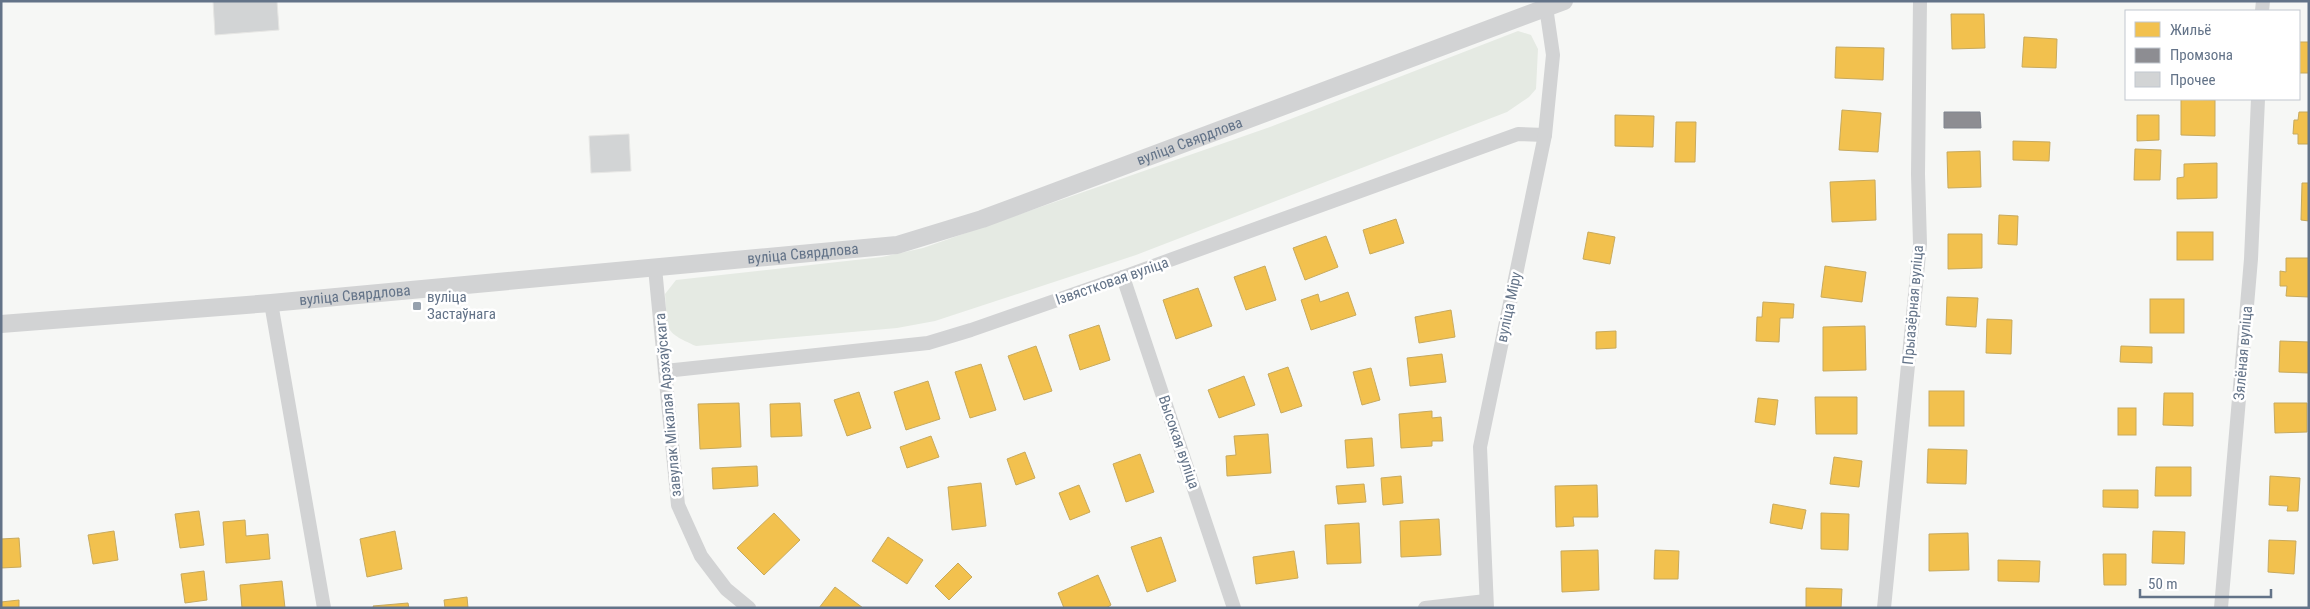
<svg xmlns="http://www.w3.org/2000/svg" width="2310" height="609" font-family="'Roboto Condensed',sans-serif">
  <style>
    .green { fill: #e5eae3 }
    .homes { fill: #f2c14e; stroke: #c7aa5f }
    .industry { fill: #8d8d92; stroke: #80858f }
    .building { fill: #d2d4d5; stroke: #e6e6e4 }
    .lines { fill: none; stroke-linecap: round; stroke-linejoin: round }
    .minor { stroke: #d2d3d4; stroke-width: 14 }
    .tertiary { stroke: #d2d3d4; stroke-width: 18 }
    .poi-dot { fill: #96a1ae; stroke: #fff; stroke-width: 2 }
    .labels { text-anchor: middle; stroke-width: 5; stroke-linejoin: round; paint-order: stroke }
    .street-label { font-size: 15px; fill: #637388; stroke: #fff }
    .poi-label { font-size: 15px; fill: #637388; stroke: #fff; text-anchor: start }
  </style>
  <rect width="100%" height="100%" fill="#f6f7f5"/>
  <!-- green -->
  <path class="green" d="M1518,31L1531,35L1538,49L1536,89L1529,97L1507,112L1136,255L935,321L897,328L696,346C662,331 668,330 665,294L676,280L882,257L923,248L1270,127Z"/>
  <!-- homes -->
  <g class="homes">
    <polygon points="1951,14 1984,14 1985,48 1952,49"/>
    <polygon points="2024,37 2057,39 2056,68 2022,67"/>
    <rect x="2299" y="42" width="10" height="31"/>
    <polygon points="1836,47 1884,48 1883,80 1835,78"/>
    <polygon points="2181,99 2215,100 2215,136 2181,135"/>
    <polygon points="1842,110 1881,113 1878,152 1839,150"/>
    <polygon points="2299,112 2309,112 2309,144 2298,144 2298,134 2293,134 2294,120 2298,120"/>
    <polygon points="1615,115 1654,116 1653,147 1615,146"/>
    <polygon points="2137,115 2159,115 2159,140 2137,141"/>
    <polygon points="1676,122 1696,122 1695,162 1675,162"/>
    <polygon points="2013,141 2050,142 2049,161 2013,160"/>
    <polygon points="2135,149 2161,150 2160,180 2134,180"/>
    <polygon points="1980,151 1981,187 1948,188 1947,152"/>
    <polygon points="2217,163 2217,198 2177,199 2177,178 2184,177 2184,164"/>
    <polygon points="1875,180 1876,220 1832,222 1830,182"/>
    <polygon points="2302,183 2309,183 2309,221 2301,220"/>
    <polygon points="1999,215 2018,216 2017,245 1998,244"/>
    <polygon points="1396,219 1404,243 1370,254 1363,230"/>
    <polygon points="1588,232 1615,237 1610,264 1583,259"/>
    <rect x="2177" y="232" width="36" height="28"/>
    <polygon points="1948,234 1982,234 1982,268 1948,269"/>
    <polygon points="1326,236 1338,267 1305,280 1293,248"/>
    <polygon points="2286,258 2309,258 2309,297 2286,296 2287,286 2280,286 2280,271 2286,272"/>
    <polygon points="1265,266 1276,300 1246,310 1234,277"/>
    <polygon points="1825,266 1866,272 1862,302 1821,297"/>
    <polygon points="1198,288 1212,326 1176,339 1163,300"/>
    <polygon points="1348,292 1356,315 1311,330 1301,300 1318,294 1320,302"/>
    <polygon points="1947,297 1978,298 1976,327 1946,325"/>
    <rect x="2150" y="299" width="34" height="34"/>
    <polygon points="1763,302 1794,304 1793,318 1780,318 1779,342 1756,341 1757,317 1762,317"/>
    <polygon points="1451,310 1455,337 1419,343 1415,317"/>
    <polygon points="1987,319 2012,320 2011,354 1986,353"/>
    <polygon points="1099,325 1110,360 1080,370 1069,335"/>
    <polygon points="1865,326 1866,370 1823,371 1823,327"/>
    <polygon points="1616,331 1616,348 1596,349 1596,332"/>
    <polygon points="2280,341 2309,342 2309,373 2279,372"/>
    <polygon points="1036,346 1052,391 1024,400 1008,356"/>
    <polygon points="2121,346 2152,347 2152,363 2120,362"/>
    <polygon points="1442,354 1446,382 1410,386 1407,358"/>
    <polygon points="981,364 996,410 970,418 955,372"/>
    <polygon points="1288,367 1302,406 1281,413 1268,374"/>
    <polygon points="1371,368 1380,400 1362,405 1353,372"/>
    <polygon points="1244,376 1255,405 1219,418 1208,390"/>
    <polygon points="928,381 940,419 906,430 894,392"/>
    <rect x="1929" y="391" width="35" height="35"/>
    <polygon points="859,392 871,428 847,436 834,400"/>
    <polygon points="2164,393 2193,393 2193,426 2163,425"/>
    <polygon points="1815,397 1857,397 1857,434 1816,434"/>
    <polygon points="1758,398 1778,400 1775,425 1755,422"/>
    <polygon points="739,403 741,447 700,449 698,404"/>
    <polygon points="800,403 802,436 771,437 770,404"/>
    <polygon points="2274,403 2307,403 2307,432 2275,433"/>
    <rect x="2118" y="408" width="18" height="27"/>
    <polygon points="1432,411 1432,418 1441,417 1443,441 1432,441 1432,446 1401,448 1399,414"/>
    <polygon points="1268,434 1271,473 1227,476 1226,456 1236,455 1234,436"/>
    <polygon points="931,436 939,457 907,468 900,447"/>
    <polygon points="1372,438 1374,466 1347,468 1345,440"/>
    <polygon points="1928,449 1967,450 1966,484 1927,483"/>
    <polygon points="1025,452 1035,478 1016,485 1007,459"/>
    <polygon points="1140,454 1154,492 1126,502 1113,464"/>
    <polygon points="1834,457 1862,461 1859,487 1830,484"/>
    <polygon points="757,466 758,486 713,489 712,468"/>
    <polygon points="2156,467 2191,467 2191,496 2155,496"/>
    <polygon points="1401,476 1403,503 1383,505 1381,478"/>
    <polygon points="2270,476 2300,478 2298,511 2287,511 2288,506 2269,505"/>
    <polygon points="981,483 986,526 952,530 948,487"/>
    <polygon points="1364,484 1366,502 1338,504 1336,486"/>
    <polygon points="1079,485 1090,512 1070,520 1059,493"/>
    <polygon points="1597,485 1598,517 1573,517 1574,526 1556,527 1555,486"/>
    <polygon points="2103,490 2138,490 2138,508 2103,507"/>
    <polygon points="1773,504 1806,510 1802,529 1770,523"/>
    <polygon points="199,511 204,545 180,548 175,514"/>
    <polygon points="774,513 800,540 764,575 737,548"/>
    <polygon points="1821,513 1849,514 1848,550 1821,549"/>
    <polygon points="1439,519 1441,555 1401,557 1400,521"/>
    <polygon points="245,520 246,536 268,534 270,559 226,563 223,522"/>
    <polygon points="1359,523 1361,563 1327,564 1325,525"/>
    <polygon points="114,531 118,560 93,564 88,535"/>
    <polygon points="395,531 402,569 367,577 360,539"/>
    <polygon points="2153,531 2185,532 2184,564 2152,563"/>
    <polygon points="1968,533 1969,570 1929,571 1929,534"/>
    <polygon points="888,537 923,560 907,584 872,561"/>
    <polygon points="1161,537 1176,581 1147,592 1131,547"/>
    <polygon points="19,538 21,567 1,568 1,539"/>
    <polygon points="2269,540 2296,541 2294,574 2268,572"/>
    <polygon points="1598,550 1599,590 1562,592 1561,551"/>
    <polygon points="1655,550 1679,551 1678,579 1654,579"/>
    <polygon points="1294,551 1298,578 1256,584 1253,557"/>
    <polygon points="2103,554 2126,554 2126,585 2104,585"/>
    <polygon points="1998,560 2040,561 2039,582 1998,581"/>
    <polygon points="958,563 972,577 949,600 935,586"/>
    <polygon points="204,571 207,600 185,603 181,574"/>
    <polygon points="1098,575 1111,605 1106,608 1064,608 1058,593"/>
    <polygon points="282,581 285,608 242,608 240,585"/>
    <polygon points="835,587 863,608 819,608"/>
    <polygon points="1806,588 1842,589 1841,608 1806,608"/>
    <polygon points="467,597 468,608 445,608 444,600"/>
    <polygon points="19,600 19,608 1,608 1,602"/>
    <polygon points="408,603 409,608 374,608 373,606"/>
  </g>
  <!-- industry -->
  <polygon class="industry" points="1944,112 1980,112 1981,128 1944,128"/>
  <!-- building -->
  <g class="building">
    <polygon points="213,1 277,1 279,30 215,35"/>
    <polygon points="629,134 631,171 591,173 589,136"/>
  </g>
  <g class="lines">
    <!-- minor -->
    <g class="minor">
      <polyline points="2262,11 2263,1"/>
      <polyline points="655,268 678,505 701,556 726,589 749,608"/>
      <polyline points="1123,277 1234,608"/>
      <polyline points="271,303 324,608"/>
      <polyline points="665,371 928,343 971,330 1123,277 1518,134 1545,135"/>
      <polyline points="1425,608 1486,601"/>
      <polyline points="1487,608 1480,447 1545,135 1553,55 1546,7"/>
      <polyline points="1884,608 1920,244 1918,174 1920,1"/>
      <polyline points="2221,608 2251,259 2258,99"/>
    </g>
    <!-- tertiary -->
    <path class="tertiary" id="s1" d="M1,324L271,303L897,245L982,219L1564,1"/>
  </g>
  <!-- markers -->
  <rect class="poi-dot" x="412" y="301" width="10" height="10" rx="2.5"/>
  <g class="labels">
    <!-- street labels -->
    <g class="street-label">
      <text dy="5" stroke="none"><textPath href="#s1" startOffset="1210">вуліца Свярдлова</textPath></text>
      <text dy="5" stroke="none"><textPath href="#s1" startOffset="805">вуліца Свярдлова</textPath></text>
      <text transform="translate(1112 281) rotate(-19)" y="5">Ізвястковая вуліца</text>
      <text dy="5" stroke="none"><textPath href="#s1" startOffset="355">вуліца Свярдлова</textPath></text>
      <text transform="translate(1913 305) rotate(-85)" y="5">Прыазёрная вуліца</text>
      <text transform="translate(1509 307) rotate(-78)" y="5">вуліца Міру</text>
      <text transform="translate(2243 353) rotate(-85)" y="5">Зялёная вуліца</text>
      <text transform="translate(668 405) rotate(-95)" y="5">завулак Мікалая Арэхаўскага</text>
      <text transform="translate(1179 442) rotate(71)" y="5">Высокая вуліца</text>
    </g>
    <!-- poi labels -->
    <g class="poi-label">
      <text x="427" y="302">вуліца<tspan x="427" dy="17">Застаўнага</tspan></text>
    </g>
  </g>
  <!-- border -->
  <rect width="2310" height="609" fill="none" stroke="#637388" stroke-width="5"/>
  <!-- legend -->
  <rect x="2125" y="10" width="175" height="90" fill="#ffffff" stroke="#c1c7cf"/>
  <rect x="2135" y="22" width="25" height="15" fill="#f2c14e" stroke="#c1c7cf"/>
  <text x="2170" y="35" font-size="15" fill="#637388">Жильё</text>
  <rect x="2135" y="48" width="25" height="15" fill="#8d8d92" stroke="#c1c7cf"/>
  <text x="2170" y="60" font-size="15" fill="#637388">Промзона</text>
  <rect x="2135" y="72" width="25" height="15" fill="#d2d4d5" stroke="#c1c7cf"/>
  <text x="2170" y="85" font-size="15" fill="#637388">Прочее</text>
  <!-- scale -->
  <path d="M2140 589v8h131v-8" fill="none" stroke="#637388" stroke-width="2.5"/>
  <text x="2148" y="589" font-size="15" fill="#637388" stroke="#ffffff" stroke-width="4" paint-order="stroke">50 m</text>
</svg>
